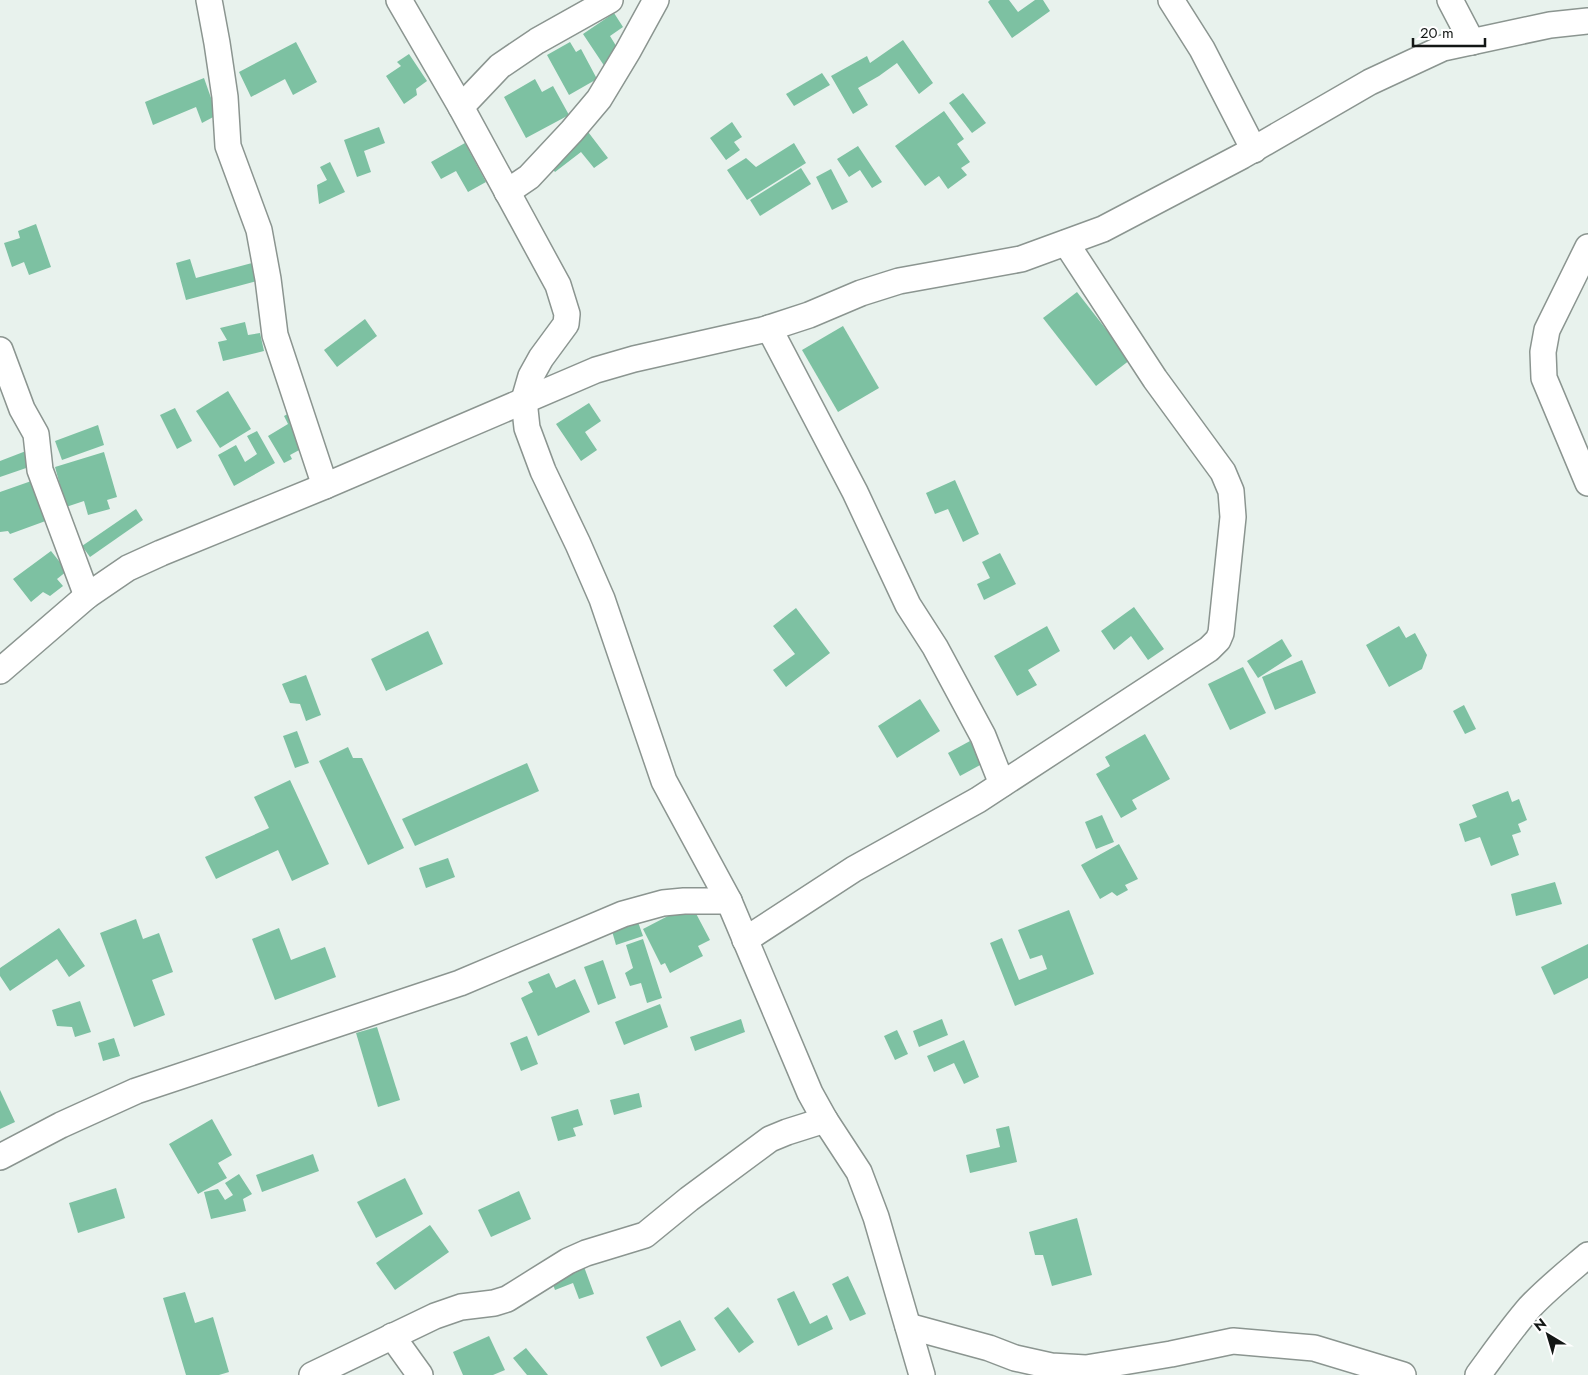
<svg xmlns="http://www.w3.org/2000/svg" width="1588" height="1375" font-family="Jost,sans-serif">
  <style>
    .building { fill: #7dc1a2 }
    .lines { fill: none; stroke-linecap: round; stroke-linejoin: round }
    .street-casing { stroke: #8b9590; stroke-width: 28 }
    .street { stroke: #fff; stroke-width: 25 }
  </style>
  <rect width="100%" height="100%" fill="#e8f2ed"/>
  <!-- building -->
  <g class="building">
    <polygon points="990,0 1009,0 1018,12 1035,0 1043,0 1050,11 1012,38 988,2"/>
    <polygon points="614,13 623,27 610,36 618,49 607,70 583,34"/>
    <polygon points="903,40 933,83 919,94 897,63 879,76 858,88 868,105 853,114 831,76 867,56 870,63"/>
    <polygon points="296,42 317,82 293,95 285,79 251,97 239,72"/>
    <polygon points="570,42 576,52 581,49 597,79 569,95 547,55"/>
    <polygon points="409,54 427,81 416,89 417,95 404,104 386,76 401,66 397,62"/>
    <polygon points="822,73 830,85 794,106 786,94"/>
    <polygon points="204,78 217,115 202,123 196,107 153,125 145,102"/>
    <polygon points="535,79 542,92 553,86 569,115 526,138 504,97"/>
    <polygon points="963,93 986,123 972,133 949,103"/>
    <polygon points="944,111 964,139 957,144 970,162 961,168 967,175 948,189 939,176 925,186 895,146"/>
    <polygon points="732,122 742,137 734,142 740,150 726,160 710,138"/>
    <polygon points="582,124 608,158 594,168 581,152 555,172 541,155"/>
    <polygon points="379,127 385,143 364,151 371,172 357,177 344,140"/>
    <polygon points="465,143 486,182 468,192 456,171 441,179 431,162"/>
    <polygon points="794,143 806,163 747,200 727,170 746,158 756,167"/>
    <polygon points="858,146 882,182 872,188 860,170 849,177 837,159"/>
    <polygon points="330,162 345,192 319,204 317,185 327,180 320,167"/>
    <polygon points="801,168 811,184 760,216 750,200"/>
    <polygon points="831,169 848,202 832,210 816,177"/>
    <polygon points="36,224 51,267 29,275 24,262 12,267 4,243 20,238 18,231"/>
    <polygon points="190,259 196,278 252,263 257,281 186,300 176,263"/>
    <polygon points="1077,292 1130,360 1096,386 1043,318"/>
    <polygon points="365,319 377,336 337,367 324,350"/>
    <polygon points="245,322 248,335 260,333 264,351 223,361 218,342 227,340 220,328"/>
    <polygon points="843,326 879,388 838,412 802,350"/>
    <polygon points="228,391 251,429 220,448 196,411"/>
    <polygon points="589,403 601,421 585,432 597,450 581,461 556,424"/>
    <polygon points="175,408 192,441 177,449 160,415"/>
    <polygon points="295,410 314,442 290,455 292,459 284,463 268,436 288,424 284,416"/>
    <polygon points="98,425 104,445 62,460 55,441"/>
    <polygon points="257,431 275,463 234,486 218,455 236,445 245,462 257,454 247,436"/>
    <polygon points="26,451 32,466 0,477 0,461"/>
    <polygon points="104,452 117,497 107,500 110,509 88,515 84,501 66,507 55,467"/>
    <polygon points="37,479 51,519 10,534 8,531 0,532 0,492"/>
    <polygon points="955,480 979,534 963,542 948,509 935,514 926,493"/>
    <polygon points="136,509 143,520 90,557 82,546"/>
    <polygon points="51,551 67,571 57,579 63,586 50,596 43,592 31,602 13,579"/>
    <polygon points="1000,553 1016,584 984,600 977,584 990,578 982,562"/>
    <polygon points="1134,607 1164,649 1148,660 1131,636 1114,650 1101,631"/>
    <polygon points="796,608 830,653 786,687 773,670 795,654 773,626"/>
    <polygon points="1047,626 1060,651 1028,670 1037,685 1017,696 994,656"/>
    <polygon points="1399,626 1406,638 1415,633 1427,655 1422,669 1389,687 1366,645"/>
    <polygon points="428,631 443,664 386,691 371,659"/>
    <polygon points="1282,639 1292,656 1258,678 1247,661"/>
    <polygon points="1302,660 1316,693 1275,710 1262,677"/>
    <polygon points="1243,667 1266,713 1230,730 1208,684"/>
    <polygon points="306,675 321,715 306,721 300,704 290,703 282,684"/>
    <polygon points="920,699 940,731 897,758 878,726"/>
    <polygon points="1464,705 1476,729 1465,734 1453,711"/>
    <polygon points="297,731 309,763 295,768 283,736"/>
    <polygon points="1145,734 1170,779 1132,800 1137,809 1121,818 1096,774 1110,766 1105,757"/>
    <polygon points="970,741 982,764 960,776 948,753"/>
    <polygon points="348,747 353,758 362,758 404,848 368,865 319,761"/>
    <polygon points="527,763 539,791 415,846 402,819"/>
    <polygon points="290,780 329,864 292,881 278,850 216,879 205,857 269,828 254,797"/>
    <polygon points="1508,791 1512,802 1519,799 1527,820 1518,824 1521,832 1512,835 1519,855 1491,866 1480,837 1465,842 1459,824 1477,817 1472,805"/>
    <polygon points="1102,815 1114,842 1096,849 1085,822"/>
    <polygon points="1119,844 1138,879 1125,885 1128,890 1117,896 1112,892 1100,899 1081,865"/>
    <polygon points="448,858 455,877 426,888 419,868"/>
    <polygon points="1555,882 1562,904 1516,916 1511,894"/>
    <polygon points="691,904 710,940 698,946 703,956 670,973 665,963 661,965 643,929"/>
    <polygon points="1069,910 1094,974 1015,1006 990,943 1002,938 1019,980 1047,969 1042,955 1030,959 1018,930"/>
    <polygon points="136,919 143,939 159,933 173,972 152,980 165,1015 134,1027 100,933"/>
    <polygon points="638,922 643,936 616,945 612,931"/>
    <polygon points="59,928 85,966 69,977 57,959 10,991 0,976 0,968"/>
    <polygon points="279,928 291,960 325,947 336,977 275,1000 252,939"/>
    <polygon points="643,939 662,998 647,1003 641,983 630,986 625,973 633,968 626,945"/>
    <polygon points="1588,944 1588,978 1554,995 1541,967"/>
    <polygon points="603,960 616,998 598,1005 584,967"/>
    <polygon points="549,973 556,988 575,979 590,1012 538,1036 521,998 533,992 528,982"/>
    <polygon points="80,1001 91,1032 75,1037 72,1027 57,1026 52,1010"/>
    <polygon points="660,1004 668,1027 624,1045 615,1022"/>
    <polygon points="741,1019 745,1032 695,1051 690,1037"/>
    <polygon points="942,1019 948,1035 919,1047 913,1031"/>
    <polygon points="377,1027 400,1100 378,1107 356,1033"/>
    <polygon points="897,1030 908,1054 895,1060 884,1036"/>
    <polygon points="527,1036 538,1064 521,1071 510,1043"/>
    <polygon points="114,1038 120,1056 103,1061 98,1043"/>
    <polygon points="964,1040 979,1077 964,1084 954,1063 934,1072 927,1056"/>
    <polygon points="0,1090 15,1122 0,1129"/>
    <polygon points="639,1093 642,1107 614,1115 610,1100"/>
    <polygon points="578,1109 583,1125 573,1128 576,1136 558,1141 551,1117"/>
    <polygon points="212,1119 232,1155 218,1163 227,1178 198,1194 169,1144"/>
    <polygon points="1009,1126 1017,1162 970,1173 966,1155 1000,1147 996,1129"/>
    <polygon points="313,1154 319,1171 262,1192 256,1175"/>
    <polygon points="239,1174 252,1194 243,1199 246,1211 211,1219 204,1192 218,1189 225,1200 233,1195 225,1183"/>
    <polygon points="405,1178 423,1214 376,1238 357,1202"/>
    <polygon points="116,1188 125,1218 78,1233 69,1203"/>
    <polygon points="519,1191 531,1219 491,1237 478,1210"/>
    <polygon points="1077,1218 1092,1275 1052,1286 1043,1255 1035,1255 1029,1232"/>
    <polygon points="430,1225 449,1252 395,1290 376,1263"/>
    <polygon points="583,1264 594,1294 579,1299 573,1283 555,1290 550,1276"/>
    <polygon points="848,1276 866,1314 850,1321 832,1284"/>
    <polygon points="794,1291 810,1324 827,1315 833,1329 798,1346 777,1299"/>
    <polygon points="185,1292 195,1323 213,1317 229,1372 219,1375 186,1375 163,1298"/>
    <polygon points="728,1307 754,1342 739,1353 714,1318"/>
    <polygon points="680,1320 696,1350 661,1367 646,1337"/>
    <polygon points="489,1336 505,1370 493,1375 463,1375 453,1352"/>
    <polygon points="526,1348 548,1375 527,1375 513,1358"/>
  </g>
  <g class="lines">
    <defs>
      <g id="street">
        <polyline points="209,0 217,43 225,97 228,146 259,230 268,279 275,335 325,486"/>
        <polyline points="399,0 461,107 558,285 567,314 566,324 541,358 531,376 524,400 527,428 543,471 578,544 602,599 664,781 729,901 810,1093 825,1120 859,1172 876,1217 922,1375"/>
        <polyline points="1171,0 1202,49 1254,150"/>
        <polyline points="1450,0 1472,42"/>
        <polyline points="461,107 500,66 537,41 610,0"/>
        <polyline points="507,192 529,177 572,131 599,99 628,51 656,0"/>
        <polyline points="1588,247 1547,330 1543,352 1544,378 1588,483"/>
        <polyline points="769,328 855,492 908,605 935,647 983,736 1002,784"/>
        <polyline points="0,350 22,409 36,434 40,470 87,596"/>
        <polyline points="0,671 87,596 128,568 161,553 325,486 596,370 634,359 763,330 809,315 861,293 899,281 1021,259 1103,229 1242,156 1370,82 1443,48 1550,25 1588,21"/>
        <polyline points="745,940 854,869 978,800 1209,649 1218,640 1221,633 1233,517 1231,491 1223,472 1155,379 1066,243"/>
        <polyline points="0,1157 61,1125 136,1091 460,983 623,914 663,903 684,901 729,901"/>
        <polyline points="908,1326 989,1348 1015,1358 1051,1366 1086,1368 1171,1354 1233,1341 1314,1348 1403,1375"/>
        <polyline points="392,1336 420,1375"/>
        <polyline points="312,1375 435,1316 461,1307 494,1303 507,1299 568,1261 586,1253 645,1235 689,1199 770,1139 787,1132 825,1120"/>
        <path d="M1478,1375C1495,1352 1511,1329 1530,1307C1548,1288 1568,1272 1588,1255"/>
      </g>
    </defs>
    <!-- street casing -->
    <use href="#street" class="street-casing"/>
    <!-- street -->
    <use href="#street" class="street"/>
  </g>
  <!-- north arrow -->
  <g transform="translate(1548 1335) rotate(322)" stroke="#ffffff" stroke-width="4" paint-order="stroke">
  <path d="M0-4L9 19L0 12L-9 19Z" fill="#131715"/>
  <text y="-8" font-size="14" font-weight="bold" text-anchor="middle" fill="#131715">N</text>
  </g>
  <!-- scale -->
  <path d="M1413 38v8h72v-8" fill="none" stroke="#131715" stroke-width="2.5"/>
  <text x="1420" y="38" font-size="15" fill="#131715" stroke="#ffffff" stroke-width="4" paint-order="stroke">20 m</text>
</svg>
